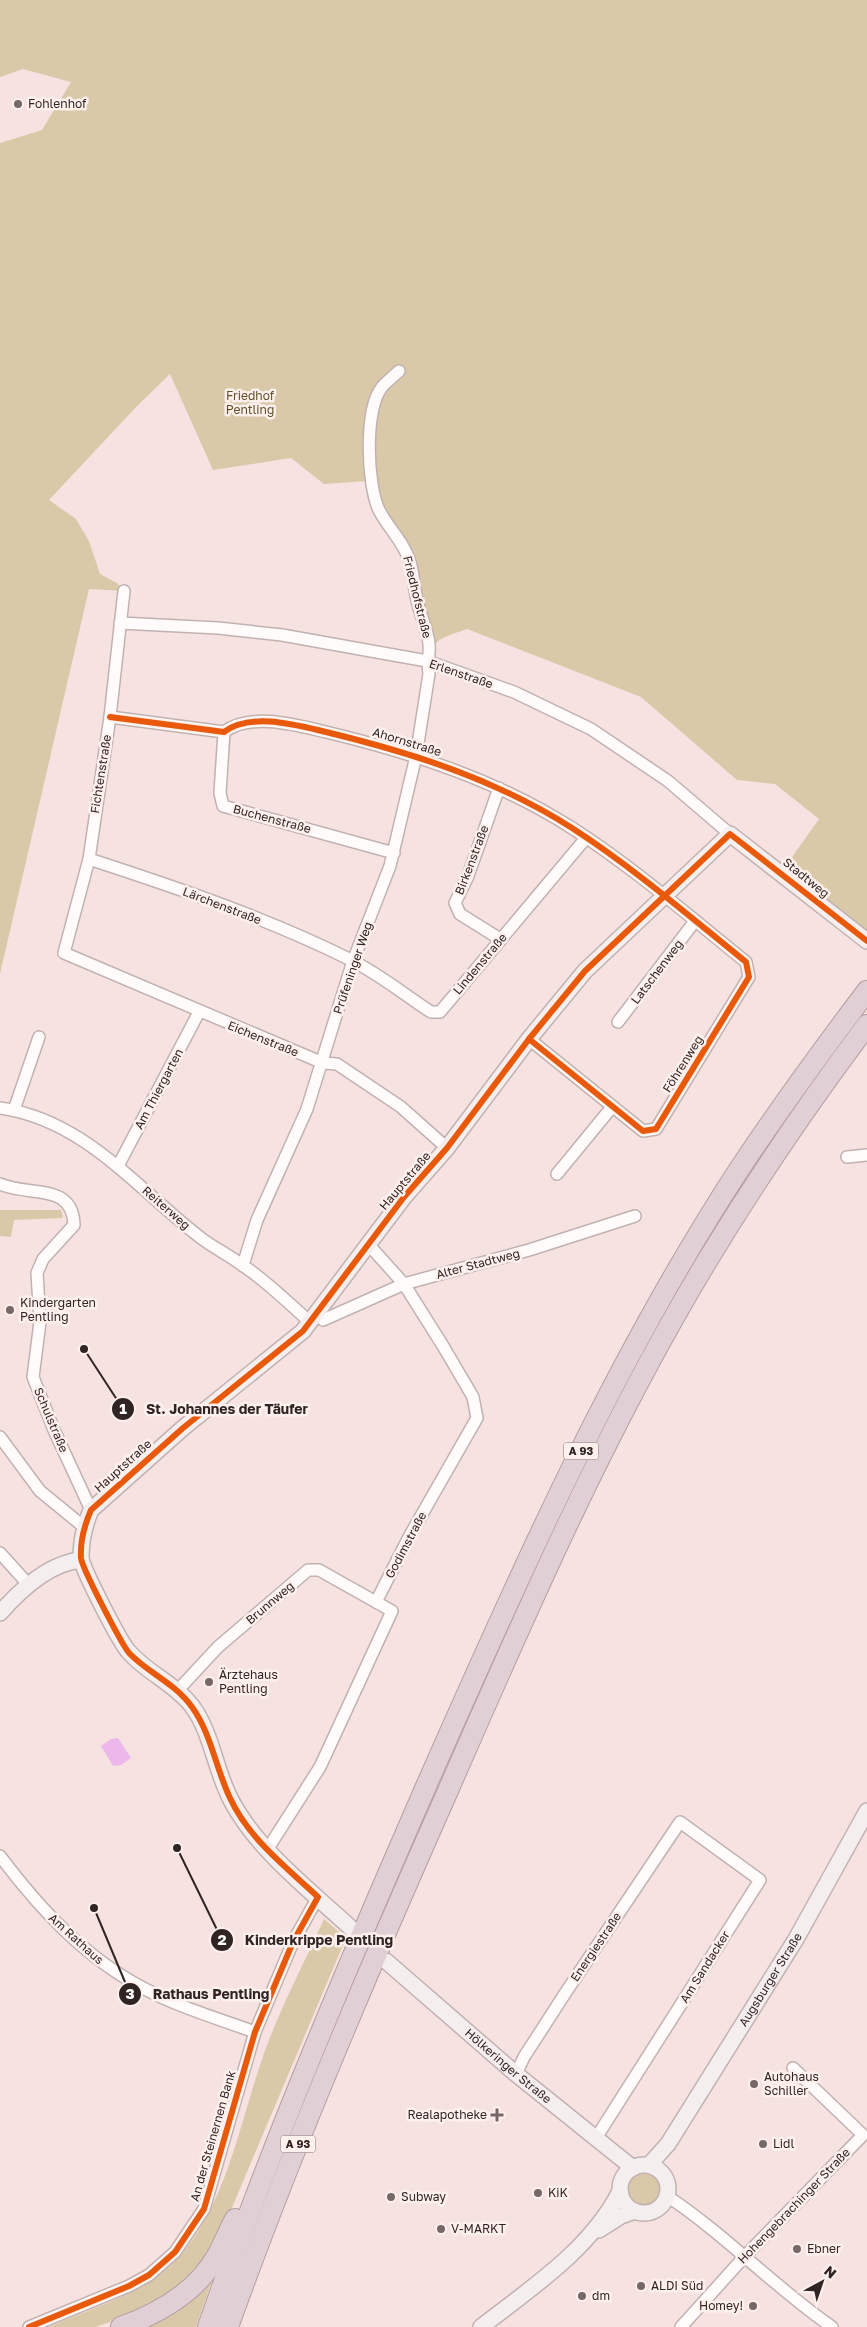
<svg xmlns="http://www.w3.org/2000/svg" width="867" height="2327" font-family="'Golos Text',sans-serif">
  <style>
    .green { fill: #dac9a9 }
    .water { fill: #ecb8ec }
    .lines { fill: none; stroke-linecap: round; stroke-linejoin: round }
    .street-casing { stroke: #c1b2b1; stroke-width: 14 }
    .secondary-casing { stroke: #c1b2b1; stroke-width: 18 }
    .highway-casing { stroke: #b39da1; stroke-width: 22 }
    .street { stroke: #fefbfa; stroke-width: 11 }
    .secondary { stroke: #f5eeef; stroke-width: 15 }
    .highway { stroke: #e0d0d5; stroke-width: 20 }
    .cycleway-casing { stroke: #fdf0ed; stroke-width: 9 }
    .cycleway { stroke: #e8590c; stroke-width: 6 }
    .poi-dot { fill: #766866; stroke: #fdf0ed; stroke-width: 2 }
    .labels { text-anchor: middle; stroke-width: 5; stroke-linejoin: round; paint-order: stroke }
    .shield { fill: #fdf0ed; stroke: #6e6260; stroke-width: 1 }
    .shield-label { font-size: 11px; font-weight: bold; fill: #312523 }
    .poi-label { font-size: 12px; fill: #312523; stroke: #fdf0ed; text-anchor: start }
    .park-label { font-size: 12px; fill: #5c5127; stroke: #fdf0ed }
    .street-label { font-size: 12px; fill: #312523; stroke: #fdf0ed }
    .leader { fill: none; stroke: #312523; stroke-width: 2 }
    .callout-dot { fill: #312523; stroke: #fdf0ed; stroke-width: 2 }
    .mark-label { font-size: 15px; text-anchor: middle; font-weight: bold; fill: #fff }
    .callout-label { font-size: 14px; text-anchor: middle; font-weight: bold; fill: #312523; stroke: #fdf0ed; stroke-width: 5; stroke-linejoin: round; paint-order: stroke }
  </style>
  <rect width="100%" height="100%" fill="#f6e3e1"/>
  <!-- green -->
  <g class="green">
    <path d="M0,0H867V931L785,867L819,819L775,784L737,780L641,697L467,629C446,637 433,637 427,661L406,555L367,481L324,484L291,458L213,470L170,374L137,406L49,500L76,519L89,541L100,574L117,583L124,591L89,589L0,974V143L42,130L71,82L23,69L0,77Z"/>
    <polygon points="0,1210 61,1210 63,1218 14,1220 11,1237 0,1236"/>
    <path d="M324,1919L346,1938L231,2210L206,2256L180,2285L153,2306L96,2327H49C90,2309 136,2296 170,2266C228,2213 241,2111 269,2040C285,1999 306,1959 324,1919Z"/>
    <circle cx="646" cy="2190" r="18"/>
    <polygon points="218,2263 196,2327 139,2327"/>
  </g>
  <!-- water -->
  <polygon class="water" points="118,1738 131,1758 121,1765 113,1766 101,1746 111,1739"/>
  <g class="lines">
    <defs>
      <g id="street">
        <polyline points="124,591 110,717 89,859 64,953 323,1063 337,1064 401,1107 447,1148"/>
        <polyline points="120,623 218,628 282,635 427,661 514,692 591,729 668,781 730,834"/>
        <path d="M110,717L224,732C251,712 296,725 326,732C413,753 497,780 572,828C634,868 689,916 746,962L749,977L656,1129L643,1131L529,1039"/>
        <polyline points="224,732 220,793 223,806 394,853"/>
        <polyline points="499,788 468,876 455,903 460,914 500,939"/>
        <path d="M89,859C178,888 267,918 351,960C379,974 405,995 431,1012H440L586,838"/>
        <polyline points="618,1022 695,921"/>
        <path d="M0,1108C85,1120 137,1189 201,1238C214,1248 229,1255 242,1265C267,1281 287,1302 309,1321"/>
        <polyline points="14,1110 39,1037"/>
        <polyline points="847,1157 867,1155"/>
        <polyline points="118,1166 199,1012"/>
        <polyline points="557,1174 612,1107"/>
        <path d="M0,1184C29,1197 73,1182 74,1225L43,1259L37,1273L40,1322L33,1377L54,1430L91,1510"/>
        <polyline points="368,1244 404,1284 443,1346 473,1397 477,1418 409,1537 376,1602"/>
        <path d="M243,1265L257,1220L307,1109L353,961L390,866L416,756L429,674C427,663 430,655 429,644C428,631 421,617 418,604C414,590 414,575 410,562C404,542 388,528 379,510C367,485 364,409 382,387C387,381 394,376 399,371"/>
        <polyline points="323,1320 404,1284 529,1250 635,1216"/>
        <polyline points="0,1437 40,1491 84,1527"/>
        <polyline points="0,1553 28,1584"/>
        <polyline points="178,1690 218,1647 308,1570 319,1570 392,1611 320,1767 267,1850"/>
        <path d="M0,1856C40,1909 85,1958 145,1989C179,2007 219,2019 255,2032"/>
        <polyline points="516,2074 524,2057 566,1992 680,1822 760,1880 596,2138"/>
        <path d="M667,2196C726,2235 774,2287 832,2327"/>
        <polyline points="29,2327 129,2286 149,2275 175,2252 204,2209 255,2032 293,1942 318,1897"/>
        <polyline points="681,2327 745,2256 863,2135 793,2068"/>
      </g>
      <g id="secondary">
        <path d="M0,1613C21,1589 49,1563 81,1560"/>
        <path d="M352,1929C311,1891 257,1850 231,1800C215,1770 212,1733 192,1706C174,1683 147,1673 129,1652C120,1643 82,1568 81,1558C81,1540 84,1526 91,1510L183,1428L303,1331L404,1197L447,1148L529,1039L585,971L730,834L867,941"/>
        <path id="s1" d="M386,1961L516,2074L633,2168"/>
        <path id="s2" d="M649,2165L668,2144L796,1939L867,1811"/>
        <circle cx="644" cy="2189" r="24"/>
        <polyline points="599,2230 621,2216 635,2211"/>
        <path d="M481,2327C531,2288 591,2249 620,2191"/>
      </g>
      <g id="highway">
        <path d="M121,2327C160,2313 198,2291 218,2254C224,2243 229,2230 235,2219"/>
        <path d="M208,2327C272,2142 349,1963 427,1784C519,1575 615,1359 740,1168C780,1108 823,1049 867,991"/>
        <path d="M228,2327C293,2146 369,1969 447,1793C526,1612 605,1430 707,1261C756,1180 810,1101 867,1025"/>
      </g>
    </defs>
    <!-- street casing -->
    <use href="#street" class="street-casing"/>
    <!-- secondary casing -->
    <use href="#secondary" class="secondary-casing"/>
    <!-- highway casing -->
    <use href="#highway" class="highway-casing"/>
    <!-- street -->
    <use href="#street" class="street"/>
    <!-- secondary -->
    <use href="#secondary" class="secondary"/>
    <!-- highway -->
    <use href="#highway" class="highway"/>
    <defs>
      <g id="cycleway">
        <path d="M110,717L224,732C251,712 296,725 326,732C413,753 497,780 572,828C634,868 689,916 746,962L749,977L656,1129L643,1131L529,1039"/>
        <path d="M29,2327L129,2286L149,2275L175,2252L204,2209L255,2032L293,1942L318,1897C286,1867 249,1839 230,1798C216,1769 211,1733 192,1707C175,1683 148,1673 129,1653C121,1643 82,1568 81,1558C80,1541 84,1526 91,1510L183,1428L303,1331L404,1197L447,1148L529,1039L585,971L730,834L867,941"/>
      </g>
    </defs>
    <!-- cycleway casing -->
    <use href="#cycleway" class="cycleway-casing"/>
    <!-- cycleway -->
    <use href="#cycleway" class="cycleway"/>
  </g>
  <!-- markers -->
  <g class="poi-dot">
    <circle cx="18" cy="104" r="5"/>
    <circle cx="10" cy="1310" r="5"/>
    <circle cx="209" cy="1682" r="5"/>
    <circle cx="754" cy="2084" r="5"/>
    <path d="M494.5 2107.5h5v5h5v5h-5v5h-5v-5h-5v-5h5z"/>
    <circle cx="763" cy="2144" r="5"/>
    <circle cx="538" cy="2193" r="5"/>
    <circle cx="391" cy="2197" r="5"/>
    <circle cx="441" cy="2229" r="5"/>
    <circle cx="797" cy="2249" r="5"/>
    <circle cx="641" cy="2286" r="5"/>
    <circle cx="582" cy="2296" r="5"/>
    <circle cx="753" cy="2306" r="5"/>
  </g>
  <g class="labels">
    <!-- shield labels -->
    <g class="shield">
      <rect x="563.5" y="1442.5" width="35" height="17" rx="4"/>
      <rect x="280.5" y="2135.5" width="35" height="17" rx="4"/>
    </g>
    <g class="shield-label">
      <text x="581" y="1455">A 93</text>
      <text x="298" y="2148">A 93</text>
    </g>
    <!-- poi labels -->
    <g class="poi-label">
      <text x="28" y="108">Fohlenhof</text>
      <text x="20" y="1307">Kindergarten<tspan x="20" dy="14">Pentling</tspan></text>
      <text x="219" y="1679">Ärztehaus<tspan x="219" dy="14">Pentling</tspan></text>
      <text x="764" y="2081">Autohaus<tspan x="764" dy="14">Schiller</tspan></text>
      <text x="487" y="2119" text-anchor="end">Realapotheke</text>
      <text x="773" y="2148">Lidl</text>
      <text x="548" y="2197">KiK</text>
      <text x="401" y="2201">Subway</text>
      <text x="451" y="2233">V-MARKT</text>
      <text x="807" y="2253">Ebner</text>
      <text x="651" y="2290">ALDI Süd</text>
      <text x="592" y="2300">dm</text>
      <text x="743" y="2310" text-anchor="end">Homey!</text>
    </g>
    <!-- park labels -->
    <g class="park-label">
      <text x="250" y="400">Friedhof<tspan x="250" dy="14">Pentling</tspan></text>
    </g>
    <!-- street labels -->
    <g class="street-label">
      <text transform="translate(417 597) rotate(76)" y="4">Friedhofstraße</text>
      <text transform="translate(461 674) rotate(19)" y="4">Erlenstraße</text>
      <text transform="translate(407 742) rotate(17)" y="4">Ahornstraße</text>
      <text transform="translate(101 774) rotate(-81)" y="4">Fichtenstraße</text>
      <text transform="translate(272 819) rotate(15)" y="4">Buchenstraße</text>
      <text transform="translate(472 860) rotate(-69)" y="4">Birkenstraße</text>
      <text transform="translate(806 878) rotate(39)" y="4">Stadtweg</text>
      <text transform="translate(222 906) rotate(21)" y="4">Lärchenstraße</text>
      <text transform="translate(480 964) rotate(-50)" y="4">Lindenstraße</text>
      <text transform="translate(353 968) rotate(-71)" y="4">Prüfeninger Weg</text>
      <text transform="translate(657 972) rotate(-53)" y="4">Latschenweg</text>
      <text transform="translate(263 1039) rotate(22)" y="4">Eichenstraße</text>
      <text transform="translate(683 1064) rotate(-58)" y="4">Föhrenweg</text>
      <text transform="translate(159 1089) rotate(-62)" y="4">Am Thiergarten</text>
      <text transform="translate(405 1181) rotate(-50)" y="4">Hauptstraße</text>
      <text transform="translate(166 1208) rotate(41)" y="4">Reiterweg</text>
      <text transform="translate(478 1264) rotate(-15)" y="4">Alter Stadtweg</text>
      <text transform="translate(51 1420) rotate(67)" y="4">Schulstraße</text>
      <text transform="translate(123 1466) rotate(-42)" y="4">Hauptstraße</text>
      <text transform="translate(406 1545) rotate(-62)" y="4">Godimstraße</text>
      <text transform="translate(270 1603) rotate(-40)" y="4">Brunnweg</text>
      <text transform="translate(76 1939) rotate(42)" y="4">Am Rathaus</text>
      <text transform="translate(596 1947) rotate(-56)" y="4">Energiestraße</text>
      <text transform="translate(705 1967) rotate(-58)" y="4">Am Sandacker</text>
      <text dy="4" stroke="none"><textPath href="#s2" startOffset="222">Augsburger Straße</textPath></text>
      <text dy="4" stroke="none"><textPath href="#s1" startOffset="161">Hölkeringer Straße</textPath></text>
      <text transform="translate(213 2136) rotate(-74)" y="4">An der Steinernen Bank</text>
      <text transform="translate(794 2206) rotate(-46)" y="4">Hohengebrachinger Straße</text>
    </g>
  </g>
  <!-- callouts -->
  <path class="leader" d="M84 1349L123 1409M177 1848L222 1940M94 1908L130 1994"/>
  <g class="callout-dot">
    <circle cx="84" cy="1349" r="5"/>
    <circle cx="177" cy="1848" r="5"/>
    <circle cx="94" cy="1908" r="5"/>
    <circle cx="123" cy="1409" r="12"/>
    <circle cx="222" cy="1940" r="12"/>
    <circle cx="130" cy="1994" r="12"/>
  </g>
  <g class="mark-label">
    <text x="123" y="1414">1</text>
    <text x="222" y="1945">2</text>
    <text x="130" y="1999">3</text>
  </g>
  <g class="callout-label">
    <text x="227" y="1414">St. Johannes der Täufer</text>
    <text x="319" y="1945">Kinderkrippe Pentling</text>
    <text x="211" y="1999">Rathaus Pentling</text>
  </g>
  <!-- north arrow -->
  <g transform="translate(822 2282) rotate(40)" stroke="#fdf0ed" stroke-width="4" paint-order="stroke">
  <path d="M0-4L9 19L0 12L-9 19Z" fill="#312523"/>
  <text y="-8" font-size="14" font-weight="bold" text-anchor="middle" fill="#312523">N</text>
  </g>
</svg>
